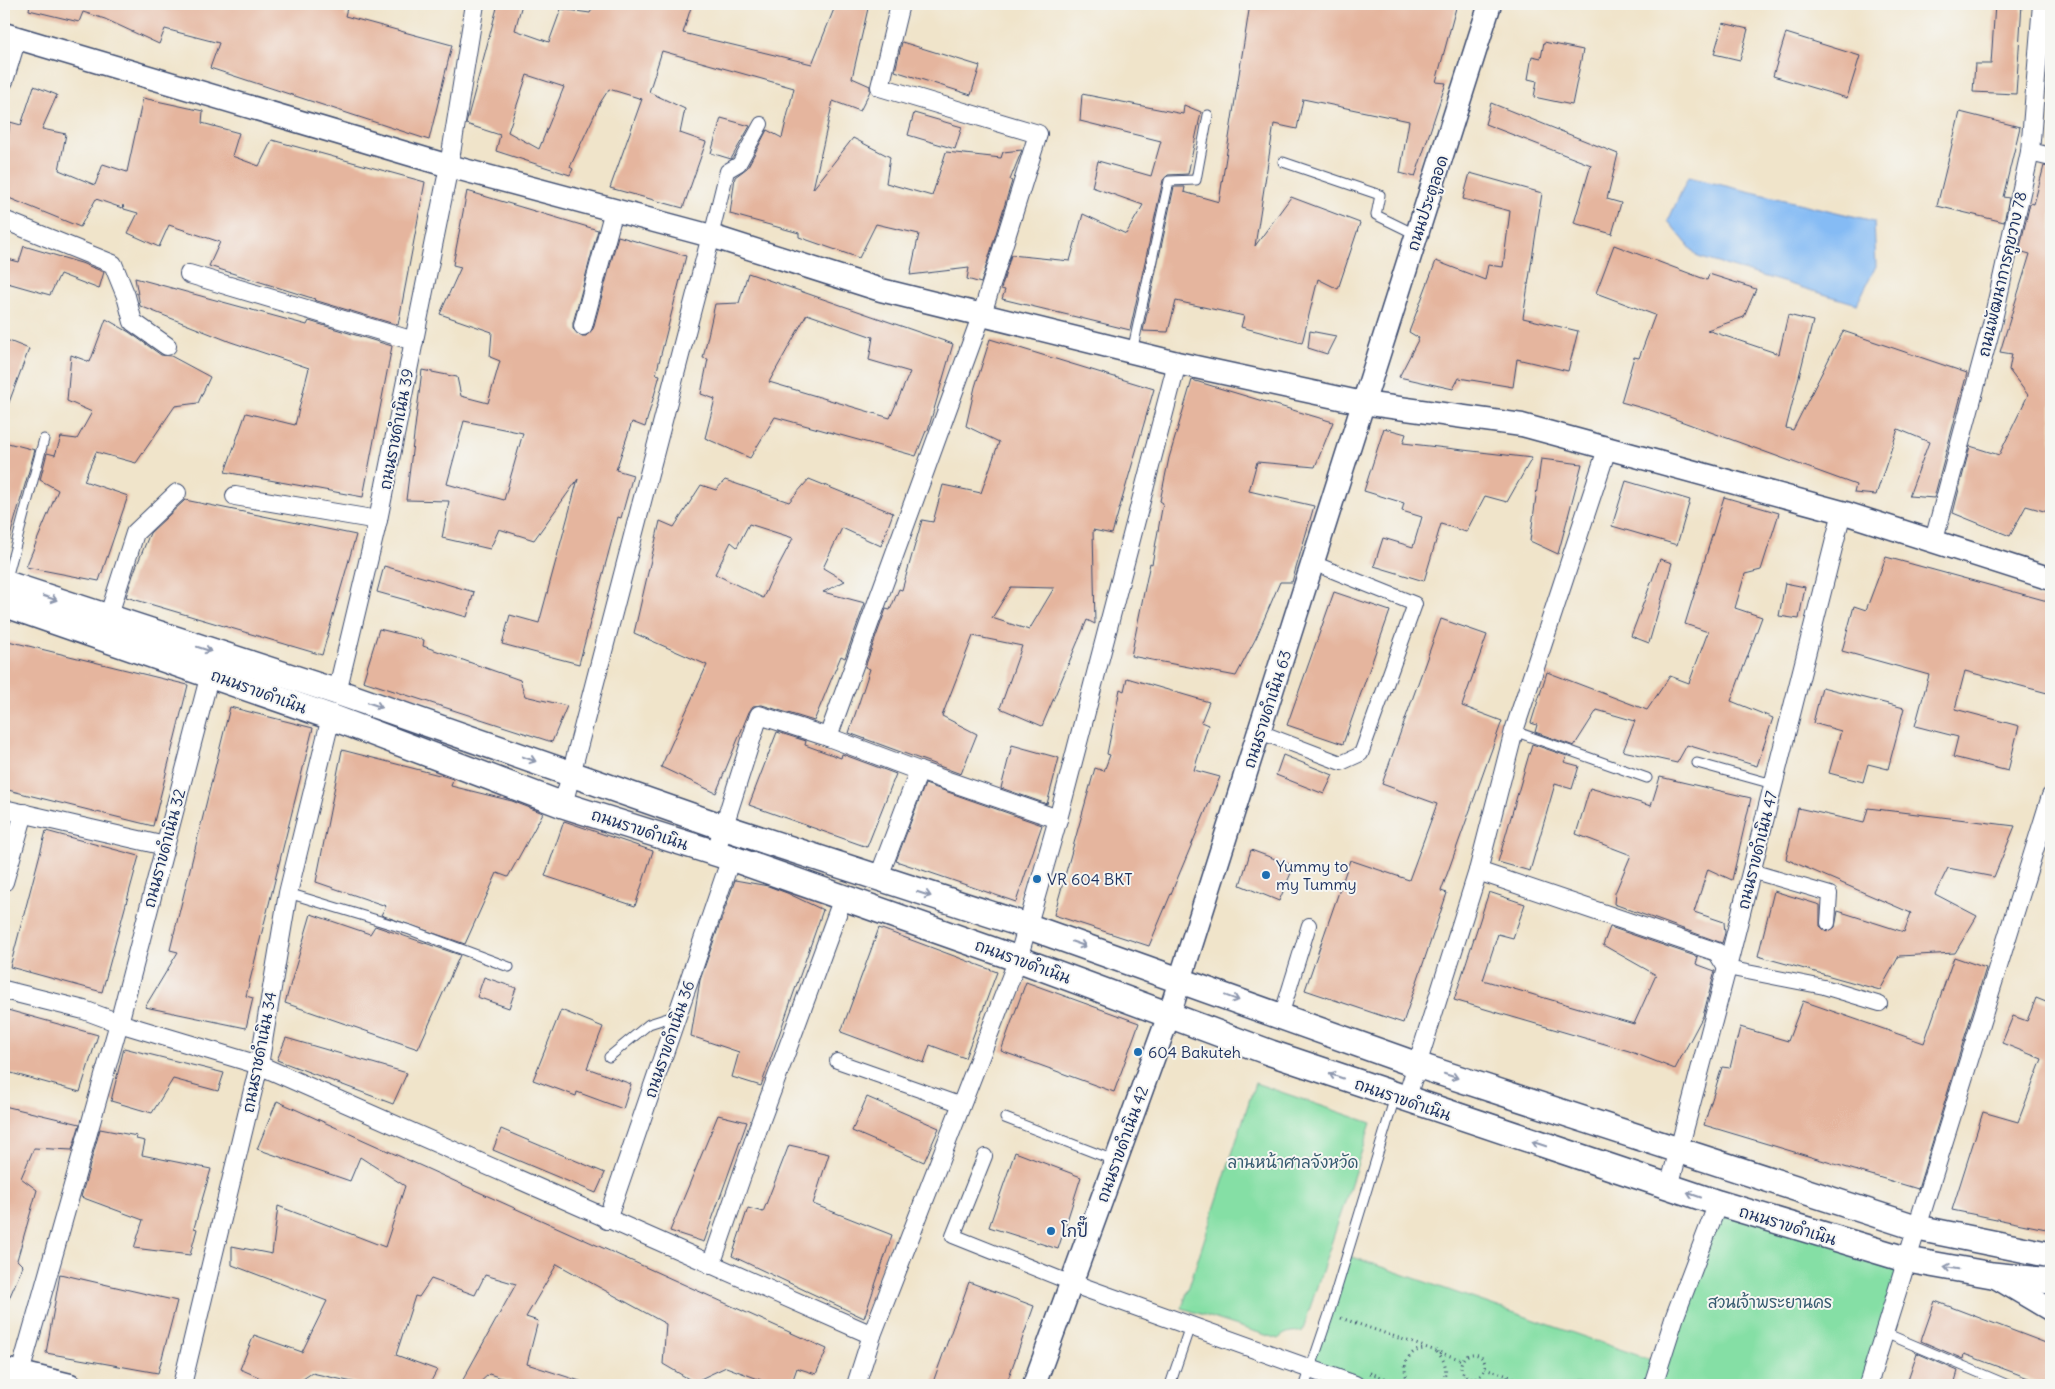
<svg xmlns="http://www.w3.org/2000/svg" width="2055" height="1389" font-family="Delius,'Playpen Sans Thai',sans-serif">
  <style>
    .green { fill: #85dfa5; stroke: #508782 }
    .water { fill: #85bbf4; stroke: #5075a9 }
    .building { fill: #e5b59e; fill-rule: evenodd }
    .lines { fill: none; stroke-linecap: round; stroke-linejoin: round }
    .service-casing { stroke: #3b4a6e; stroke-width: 11 }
    .pedestrian-casing { stroke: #3b4a6e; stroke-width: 16 }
    .minor-casing { stroke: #3b4a6e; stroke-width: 20 }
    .tertiary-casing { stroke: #3b4a6e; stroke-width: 25 }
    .secondary-casing { stroke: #3b4a6e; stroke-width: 28 }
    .path { stroke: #3b4a6e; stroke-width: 3; stroke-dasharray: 1 4; stroke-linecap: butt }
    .service { stroke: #fff; stroke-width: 9 }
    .pedestrian { stroke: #fff; stroke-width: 14 }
    .minor { stroke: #fff; stroke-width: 18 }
    .tertiary { stroke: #fff; stroke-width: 22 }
    .secondary { stroke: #fff; stroke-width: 25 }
    .oneway { stroke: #8d97ae }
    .poi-dot { fill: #1f6fb2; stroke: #f6f6f2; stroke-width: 2 }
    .labels { text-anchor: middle; stroke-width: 4; stroke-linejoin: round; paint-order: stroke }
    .street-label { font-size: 16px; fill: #1b2f5e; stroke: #f6f6f2 }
    .poi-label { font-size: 16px; fill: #1b2f5e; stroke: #f6f6f2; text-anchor: start }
    .park-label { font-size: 16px; fill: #365b70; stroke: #f6f6f2 }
  </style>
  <rect width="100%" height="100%" fill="#f6f6f2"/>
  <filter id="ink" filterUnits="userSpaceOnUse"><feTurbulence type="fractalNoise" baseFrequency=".02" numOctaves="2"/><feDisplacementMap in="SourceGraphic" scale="10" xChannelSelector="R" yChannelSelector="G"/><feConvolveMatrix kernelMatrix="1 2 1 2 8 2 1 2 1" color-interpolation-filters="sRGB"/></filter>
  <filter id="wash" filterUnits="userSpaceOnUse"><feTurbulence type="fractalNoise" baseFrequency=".0096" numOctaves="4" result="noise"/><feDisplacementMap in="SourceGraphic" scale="20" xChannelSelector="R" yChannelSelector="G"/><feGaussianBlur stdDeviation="1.12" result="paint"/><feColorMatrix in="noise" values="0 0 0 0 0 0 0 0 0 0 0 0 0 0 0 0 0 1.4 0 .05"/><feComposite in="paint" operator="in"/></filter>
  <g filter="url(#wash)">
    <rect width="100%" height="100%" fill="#f0e4ca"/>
    <!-- green -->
    <g class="green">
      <path d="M1255,1083L1371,1123L1302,1332C1291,1331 1286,1332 1278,1339L1182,1308Z"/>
      <polygon points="1718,1203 1912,1252 1869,1385 1355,1385 1310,1369 1347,1255 1660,1363"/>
    </g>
    <!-- water -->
    <polygon class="water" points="1688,177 1874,221 1876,266 1857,304 1698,257 1668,221"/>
    <g id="blocks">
      <!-- building -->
      <g class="building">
        <polygon points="30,4 348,4 345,16 452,45 429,140 210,68 219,43 165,29 159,44 105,19 83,12 79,22 29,10"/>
        <path d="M498,4H522L515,30L549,42L561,9L590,13L595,4H692L683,33L812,64L836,4H869L852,78L870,86V91L860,111L833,101L813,189L853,138L890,157L886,183L932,196L946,152L1001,158L1003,152L1022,150L1010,180L1012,181L981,283L967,279L969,268L910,275L919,234L876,224L859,258L799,237V233L730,214L735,177L747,168L767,130L782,138L794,88L662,51L649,92L685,109L680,133L706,142L683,208L610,188L642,99L609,89L600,103L570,167L573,169L570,175L496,151L500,135L466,124ZM527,75L564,87L539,149L508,132Z"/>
        <polygon points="1250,4 1457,4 1436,82 1446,83 1415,177 1400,173 1409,121 1303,99 1297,129 1274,124 1255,246 1291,197 1360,223 1338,289 1318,279 1302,343 1241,327 1244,316 1176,301 1168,332 1143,331 1174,187 1185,187 1184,192 1219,202"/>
        <polygon points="1995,4 2022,4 2016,94 1973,92 1975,64 1991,64"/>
        <polygon points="1723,23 1748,29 1740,60 1714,54"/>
        <polygon points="1786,33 1860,56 1847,98 1773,76"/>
        <polygon points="902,42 980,66 971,95 895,71"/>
        <polygon points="1544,42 1583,50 1572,105 1534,97 1537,81 1528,79 1532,56 1541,58"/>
        <polygon points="34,86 57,95 42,129 66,134 59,170 95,185 103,164 127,172 143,98 203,111 202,123 239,133 232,156 259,166 272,140 425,182 398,325 314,300 315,299 209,266 220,242 169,225 159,247 128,233 138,213 124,209 123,205 122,208 96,199 80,227 4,196 4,169 10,122 21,125"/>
        <polygon points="1082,94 1183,114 1184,105 1201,112 1188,174 1168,175 1163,180 1130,330 1002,299 1005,290 1001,289 1011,255 1070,261 1083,214 1126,234 1143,205 1092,187 1098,161 1151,176 1161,141 1080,121"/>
        <polygon points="1491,103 1618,154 1607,199 1621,203 1612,234 1574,223 1591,165 1485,124"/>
        <polygon points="1960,112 2020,127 2003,197 2009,198 2004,222 1937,206"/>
        <polygon points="914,113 962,127 955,149 908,135"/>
        <polygon points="721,118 750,126 731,159 711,153"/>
        <polygon points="2044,166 2051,167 2051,513 2026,506 2010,536 1953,513 1970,446 1999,455 2028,395 2009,370 2012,354 2000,352 2030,254 2019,251 2030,203 2034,204"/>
        <polygon points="1470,173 1542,193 1523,318 1578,331 1568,371 1517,359 1513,387 1459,378 1453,389 1399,377 1419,338 1409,332 1436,261 1485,280 1488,265 1503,267 1510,211 1463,199"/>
        <path d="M467,191L598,230L573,323V329L580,336H586L593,329L618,236L686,256L656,374L660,375L645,427L632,422L616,470L633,475L621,518L618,517L579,664L502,644L510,615L539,623L578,479L534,540L499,529L490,549L442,538L449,501L406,500L422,370L457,377L461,396L488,403L500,361L490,357L492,332L440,314L461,267L453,265ZM464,421L523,433L504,500L447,484Z"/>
        <polygon points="1614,245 1707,280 1709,274 1756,289 1744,317 1707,330 1779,354 1788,315 1813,321 1786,428 1793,430 1843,331 1967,373 1934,498 1909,496 1929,442 1898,429 1876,495 1854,493 1856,485 1653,411 1621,402 1634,357 1639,358 1655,315 1596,293"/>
        <polygon points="24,246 81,263 104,272 99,289 60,274 50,295 4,282 4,258 19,262"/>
        <path d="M748,273L953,344L928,430L926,431L916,456L775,417L750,458L705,438L715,399L701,394L708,359L703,358L715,304L739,303ZM807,314L873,337L869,360L910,372L890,418L769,382Z"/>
        <polygon points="135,278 307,325 309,321 392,346 363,497 225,472 246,413 295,425 309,368 231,342 140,306"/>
        <polygon points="106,319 129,332 161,355 171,356 210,377 198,403 175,406 136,463 96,452 84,481 128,496 99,581 26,567 58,490 40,480 47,453 55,455 61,437 77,439 92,412 67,401 71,355 90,362"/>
        <polygon points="1310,331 1336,336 1327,354 1308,348"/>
        <polygon points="4,339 29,349 5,413 4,413"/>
        <path d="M990,339L1154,389L1112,534L1093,530L1095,624L1087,620L1042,726L1000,708L1022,646L973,636L942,716L977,734L961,774L849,733L870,669L865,667L886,609L890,610L899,589L902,590L922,520L933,522L943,485L981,493L999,442L966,426L975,387ZM1011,587L1054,588L1029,630L992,618Z"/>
        <polygon points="1192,380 1333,422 1315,467 1257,462 1249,491 1314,506 1292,582 1280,582 1256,638 1236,676 1131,656 1150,563 1152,564 1163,503 1160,501 1169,458"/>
        <polygon points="1384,428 1406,434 1403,443 1532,458 1507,502 1485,496 1466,532 1441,524 1424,581 1374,566 1383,538 1413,547 1422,517 1402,511 1404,503 1364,491"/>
        <polygon points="4,442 35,450 9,540 4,539"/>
        <polygon points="1541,459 1582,464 1558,554 1530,541"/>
        <path d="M809,479L893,513L881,546L842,528L823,568L845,581L823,592L865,603L845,658L841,656L814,721L762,705L753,706L749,712L716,793L661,767L707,665L634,633L660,521L674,527L701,485L716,490L725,480L789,502ZM749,524L793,538L770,582L763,598L715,574L731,542L737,547Z"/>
        <polygon points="1626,481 1690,500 1677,545 1612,526"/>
        <polygon points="1724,497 1779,513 1761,570 1745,574 1735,608 1762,617 1731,701 1773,718 1757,766 1687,745 1677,763 1623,751 1635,721 1597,710 1574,746 1535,732 1537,725 1531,723 1547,672 1647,710 1670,676 1689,683 1708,632 1685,624"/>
        <polygon points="185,500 356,535 322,655 126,597 134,572 150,533"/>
        <polygon points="1886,557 2051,602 2051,694 1965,671 1955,709 2019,726 2008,771 1953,757 1958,737 1915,726 1929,675 1842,651 1854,606 1866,610"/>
        <polygon points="1660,559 1672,563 1649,643 1631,636"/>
        <polygon points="384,566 474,592 467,617 377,592"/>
        <polygon points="1785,583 1805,587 1799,619 1779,616"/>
        <polygon points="1334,592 1390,611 1343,744 1287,725"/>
        <polygon points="1441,619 1487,635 1462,706 1502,721 1441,891 1447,893 1403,1023 1305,990 1350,860 1409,880 1437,804 1382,784"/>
        <polygon points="379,629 424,640 423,646 520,680 525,696 567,706 552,742 363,681"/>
        <polygon points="4,640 188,685 153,826 4,789"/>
        <polygon points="1127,678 1209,702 1201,722 1208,725 1194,770 1220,777 1149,946 1054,915 1095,768 1104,771 1110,755 1107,754 1120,689 1124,691"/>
        <polygon points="1822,687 1904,708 1888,769 1868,764 1863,782 1829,773 1841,731 1813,723"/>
        <polygon points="230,707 313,728 246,996 253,998 246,1028 145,1007 178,952 170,950"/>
        <polygon points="777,732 806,741 805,745 841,758 842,754 896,774 867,847 749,805"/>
        <polygon points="1532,744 1567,756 1564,762 1579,766 1572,789 1555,784 1530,871 1498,862"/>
        <polygon points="1012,745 1059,758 1047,804 1001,788"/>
        <polygon points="342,750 447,777 453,779 451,786 512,801 543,813 508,877 497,873 465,944 381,915 386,906 316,882"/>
        <polygon points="1283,755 1333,775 1324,794 1276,775"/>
        <polygon points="1660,777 1751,798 1732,880 1708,869 1694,912 1724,922 1725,933 1722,943 1614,904 1615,893 1631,855 1576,834 1590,788 1651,806"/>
        <polygon points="925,784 1042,825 1016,902 896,861"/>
        <polygon points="1798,808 1864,823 1868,808 2015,826 1994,877 1948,868 1935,894 1977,916 1955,953 1899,956 1880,990 1758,956 1774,891 1820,905 1820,926 1827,932 1835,927 1838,911 1904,932 1911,913 1786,859"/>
        <polygon points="564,821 653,851 635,906 545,876"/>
        <polygon points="46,831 139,856 102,992 10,967"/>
        <polygon points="1251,850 1294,866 1279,901 1240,885"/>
        <polygon points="735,880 768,886 787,893 823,910 761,1086 732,1077 739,1052 691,1036 700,980"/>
        <polygon points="1489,892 1525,904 1513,938 1498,934 1483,980 1634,1024 1656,975 1603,945 1610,927 1698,957 1696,964 1715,971 1703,1016 1675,1069 1629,1051 1454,1000"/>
        <polygon points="311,914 370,934 375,926 460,955 418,1049 285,1003"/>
        <polygon points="879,928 997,972 965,1058 930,1045 924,1063 841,1032"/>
        <polygon points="1954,957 1986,968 1918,1189 1704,1125 1722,1067 1730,1068 1740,1027 1788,1041 1803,1001 1924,1043"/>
        <polygon points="484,977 516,988 509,1008 477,997"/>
        <polygon points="1026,982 1139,1023 1114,1092 1001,1051"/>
        <polygon points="2036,998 2051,1004 2051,1230 1952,1210 1983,1112 2018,1122 2042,1059 2002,1043 2013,1016 2027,1021"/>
        <polygon points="4,1009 98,1035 80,1092 4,1071"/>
        <polygon points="561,1010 603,1027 587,1068 631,1084 623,1109 577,1092 576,1096 533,1080"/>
        <polygon points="286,1038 407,1073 393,1104 277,1060"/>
        <polygon points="124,1048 224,1073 218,1091 173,1079 152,1113 111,1101"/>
        <polygon points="867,1097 939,1128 924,1162 852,1131"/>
        <polygon points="277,1101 827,1349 816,1374 797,1368 791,1385 759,1385 761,1380 726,1367 694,1382 663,1364 666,1324 557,1264 526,1317 538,1321 527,1364 583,1382 582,1385 524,1385 489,1374 477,1385 460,1385 516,1284 485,1275 475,1295 431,1279 419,1297 415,1296 396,1355 437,1370 429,1385 366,1385 312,1373 294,1385 277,1385 240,1369 254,1335 302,1352 327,1301 232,1265 232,1246 272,1254 278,1206 385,1247 405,1186 360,1157 350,1181 257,1149"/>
        <polygon points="4,1106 80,1124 72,1150 34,1148 21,1178 37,1190 17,1260 23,1266 4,1310"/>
        <polygon points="718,1115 747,1122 704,1242 670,1231"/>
        <polygon points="100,1129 137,1136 136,1139 145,1141 142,1155 211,1169 194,1228 197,1229 190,1255 134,1248 143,1220 81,1197"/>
        <polygon points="501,1129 605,1173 596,1193 493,1150"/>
        <polygon points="789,1145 829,1154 813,1204 892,1235 864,1318 732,1256 748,1208 763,1212"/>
        <polygon points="1015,1152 1081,1177 1058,1249 989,1227"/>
        <polygon points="60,1274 177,1301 158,1373 46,1353"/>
        <polygon points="969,1282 1034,1306 1006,1385 932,1385"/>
        <polygon points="1935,1301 2051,1345 2051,1375 2047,1385 1964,1354 1963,1359 1921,1341"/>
        <polygon points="1917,1353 1958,1371 1954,1385 1906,1385"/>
      </g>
    </g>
  </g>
  <g filter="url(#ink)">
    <use href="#blocks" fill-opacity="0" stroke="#3b4a6e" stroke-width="1"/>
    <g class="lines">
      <defs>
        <g id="service">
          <polyline points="1283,162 1380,195 1376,215 1417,235"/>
          <polyline points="1132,352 1169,181 1196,180 1208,115"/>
          <polyline points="6,582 44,439"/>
          <polyline points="1514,731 1647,778"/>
          <polyline points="1697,763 1773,784"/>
          <polyline points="288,893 410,930 509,967"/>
          <polyline points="609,1057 649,1024 677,1015"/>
          <polyline points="1005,1118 1116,1161"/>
          <polyline points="1885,1333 2008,1385"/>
          <polyline points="1170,1385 1190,1326"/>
          <polyline points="1305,1385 1329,1314 1395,1097"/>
        </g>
        <g id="pedestrian">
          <polyline points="711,236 727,171 739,164 761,124"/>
          <polyline points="1260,732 1341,763 1361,754 1415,604 1313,563"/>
          <polyline points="1751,871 1830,894 1828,923"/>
          <polyline points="1727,968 1824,987 1880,1004"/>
          <polyline points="1281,1016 1309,925"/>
          <polyline points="837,1061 962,1105"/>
          <polyline points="985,1156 953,1236 1071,1283"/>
        </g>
        <g id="minor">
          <polyline points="900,4 880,87 1038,134 982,314 828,737 919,771 1058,819"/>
          <polyline points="4,81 17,38"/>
          <polyline points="2030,152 2051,157"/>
          <polyline points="4,220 113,264 126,296 133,322 167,346"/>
          <polyline points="189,274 414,341"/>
          <polyline points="583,326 614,210"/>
          <polyline points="235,496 378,520"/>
          <polyline points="1934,540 1992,324 2030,152 2042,4"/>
          <polyline points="105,627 135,533 177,493"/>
          <polyline points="337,692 378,520 449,166 475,4"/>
          <polyline points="563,805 711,236"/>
          <polyline points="4,809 165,846"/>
          <polyline points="715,854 759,715 828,737"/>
          <polyline points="1478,871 1717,952 1727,968"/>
          <polyline points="878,879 919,771"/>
          <polyline points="4,882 24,813"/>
          <polyline points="4,990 84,1010 119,1023 259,1065 872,1335"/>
          <polyline points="1406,1100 1478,871 1514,731 1607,449"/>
          <polyline points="1669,1187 1727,968 1842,512"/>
          <polyline points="607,1220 731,858"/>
          <polyline points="711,1265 761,1120 843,898"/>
          <polyline points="1071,1283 1355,1385"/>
          <polyline points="20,1373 119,1023 210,674"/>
          <polyline points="182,1385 259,1065 288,893 331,717"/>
          <polyline points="856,1385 872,1335 1018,959 1058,819 1177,363"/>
          <polyline points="1653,1385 1675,1316 1718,1203"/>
          <polyline points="1868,1385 2051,796"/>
        </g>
        <g id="tertiary">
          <polyline points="4,34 449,166 711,236 881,290 1177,363 1363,403 1522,425 1842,512 2051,579"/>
          <polyline points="1992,1275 2051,1310"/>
          <polyline points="4,1369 70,1385"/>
          <polyline points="1034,1385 1169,1015 1490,4"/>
        </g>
        <g id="secondary">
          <polyline points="4,583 337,692 723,827 1027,926 1417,1065 1918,1228 2051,1255"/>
          <polyline points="4,604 331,717 563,805 731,858 1018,959 1271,1053 1718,1203 1908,1260 1992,1275 2051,1281"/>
        </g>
      </defs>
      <!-- service casing -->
      <use href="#service" class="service-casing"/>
      <!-- pedestrian casing -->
      <use href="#pedestrian" class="pedestrian-casing"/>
      <!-- minor casing -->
      <use href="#minor" class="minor-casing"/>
      <!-- tertiary casing -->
      <use href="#tertiary" class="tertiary-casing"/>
      <!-- secondary casing -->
      <use href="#secondary" class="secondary-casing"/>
      <!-- path -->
      <g class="path">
        <polyline points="1341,1318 1462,1360"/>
        <path d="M1437,1352C1447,1362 1449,1374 1439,1385"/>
        <circle cx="1473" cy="1366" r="12"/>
        <polyline points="1485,1368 1534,1385"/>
        <polyline points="1370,1373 1405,1385"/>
        <path d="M1411,1385C1399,1370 1406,1349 1426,1349"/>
        <polyline points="1461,1385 1465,1375"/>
        <polyline points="1475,1385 1477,1378"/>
        <polyline points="1494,1385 1502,1379 1511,1377"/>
      </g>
      <!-- service -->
      <use href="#service" class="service"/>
      <!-- pedestrian -->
      <use href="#pedestrian" class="pedestrian"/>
      <!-- minor -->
      <use href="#minor" class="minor"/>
      <!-- tertiary -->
      <use href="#tertiary" class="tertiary"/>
      <!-- secondary -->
      <use href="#secondary" class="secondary"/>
    </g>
    <!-- one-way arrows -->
    <defs><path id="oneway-shaft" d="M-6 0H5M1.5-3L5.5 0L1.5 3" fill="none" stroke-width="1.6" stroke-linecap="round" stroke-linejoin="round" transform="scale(1.25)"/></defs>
    <g class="oneway">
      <use href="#oneway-shaft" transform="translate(50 598) rotate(18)"/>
      <use href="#oneway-shaft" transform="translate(204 649) rotate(18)"/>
      <use href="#oneway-shaft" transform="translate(375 705) rotate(19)"/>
      <use href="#oneway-shaft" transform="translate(529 759) rotate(19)"/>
      <use href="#oneway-shaft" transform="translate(924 894) rotate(18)"/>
      <use href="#oneway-shaft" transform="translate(1079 944) rotate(19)"/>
      <use href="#oneway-shaft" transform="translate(1232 998) rotate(20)"/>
      <use href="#oneway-shaft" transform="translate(1336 1076) rotate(-161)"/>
      <use href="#oneway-shaft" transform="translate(1451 1076) rotate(18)"/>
      <use href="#oneway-shaft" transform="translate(1539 1144) rotate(-162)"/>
      <use href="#oneway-shaft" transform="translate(1694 1195) rotate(-161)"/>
      <use href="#oneway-shaft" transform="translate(1951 1268) rotate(-170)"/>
    </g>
  </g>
  <!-- markers -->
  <g class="poi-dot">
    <circle cx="1266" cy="875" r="5"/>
    <circle cx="1037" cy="879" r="5"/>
    <circle cx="1138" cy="1052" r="5"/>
    <circle cx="1051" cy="1231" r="5"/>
  </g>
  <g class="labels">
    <!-- street labels -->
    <g class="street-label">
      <text transform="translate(1427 203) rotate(-72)" y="6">ถนนประตูลอด</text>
      <text transform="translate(2002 274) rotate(-77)" y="6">ถนนพัฒนาการคูขวาง 78</text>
      <text transform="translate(396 429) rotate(-79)" y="6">ถนนราชดำเนิน 39</text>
      <text transform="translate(259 691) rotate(20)" y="6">ถนนราขดำเนิน</text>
      <text transform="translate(1267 709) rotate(-72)" y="6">ถนนราขดำเนิน 63</text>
      <text transform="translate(640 829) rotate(18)" y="6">ถนนราขดำเนิน</text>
      <text transform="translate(164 848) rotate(-75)" y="6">ถนนราขดำเนิน 32</text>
      <text transform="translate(1757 850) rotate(-76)" y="6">ถนนราขดำเนิน 47</text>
      <text transform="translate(1023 961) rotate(20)" y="6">ถนนราขดำเนิน</text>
      <text transform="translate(669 1039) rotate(-71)" y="6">ถนนราขดำเนิน 36</text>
      <text transform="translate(259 1052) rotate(-79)" y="6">ถนนราชดำเนิน 34</text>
      <text transform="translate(1403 1099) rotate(19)" y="6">ถนนราขดำเนิน</text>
      <text transform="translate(1122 1144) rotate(-70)" y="6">ถนนราขดำเนิน 42</text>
      <text transform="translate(1788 1225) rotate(17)" y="6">ถนนราขดำเนิน</text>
    </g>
    <!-- poi labels -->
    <g class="poi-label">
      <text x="1276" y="872">Yummy to<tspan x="1276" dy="18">my Tummy</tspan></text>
      <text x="1047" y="885">VR 604 BKT</text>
      <text x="1148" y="1058">604 Bakuteh</text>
      <text x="1061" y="1237">โกปี๊</text>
    </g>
    <!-- park labels -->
    <g class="park-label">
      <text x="1293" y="1168">ลานหน้าศาลจังหวัด</text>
      <text x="1770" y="1308">สวนเจ้าพระยานคร</text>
    </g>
  </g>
  <!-- margin -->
  <rect width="2055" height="1389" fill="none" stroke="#f6f6f2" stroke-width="20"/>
</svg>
